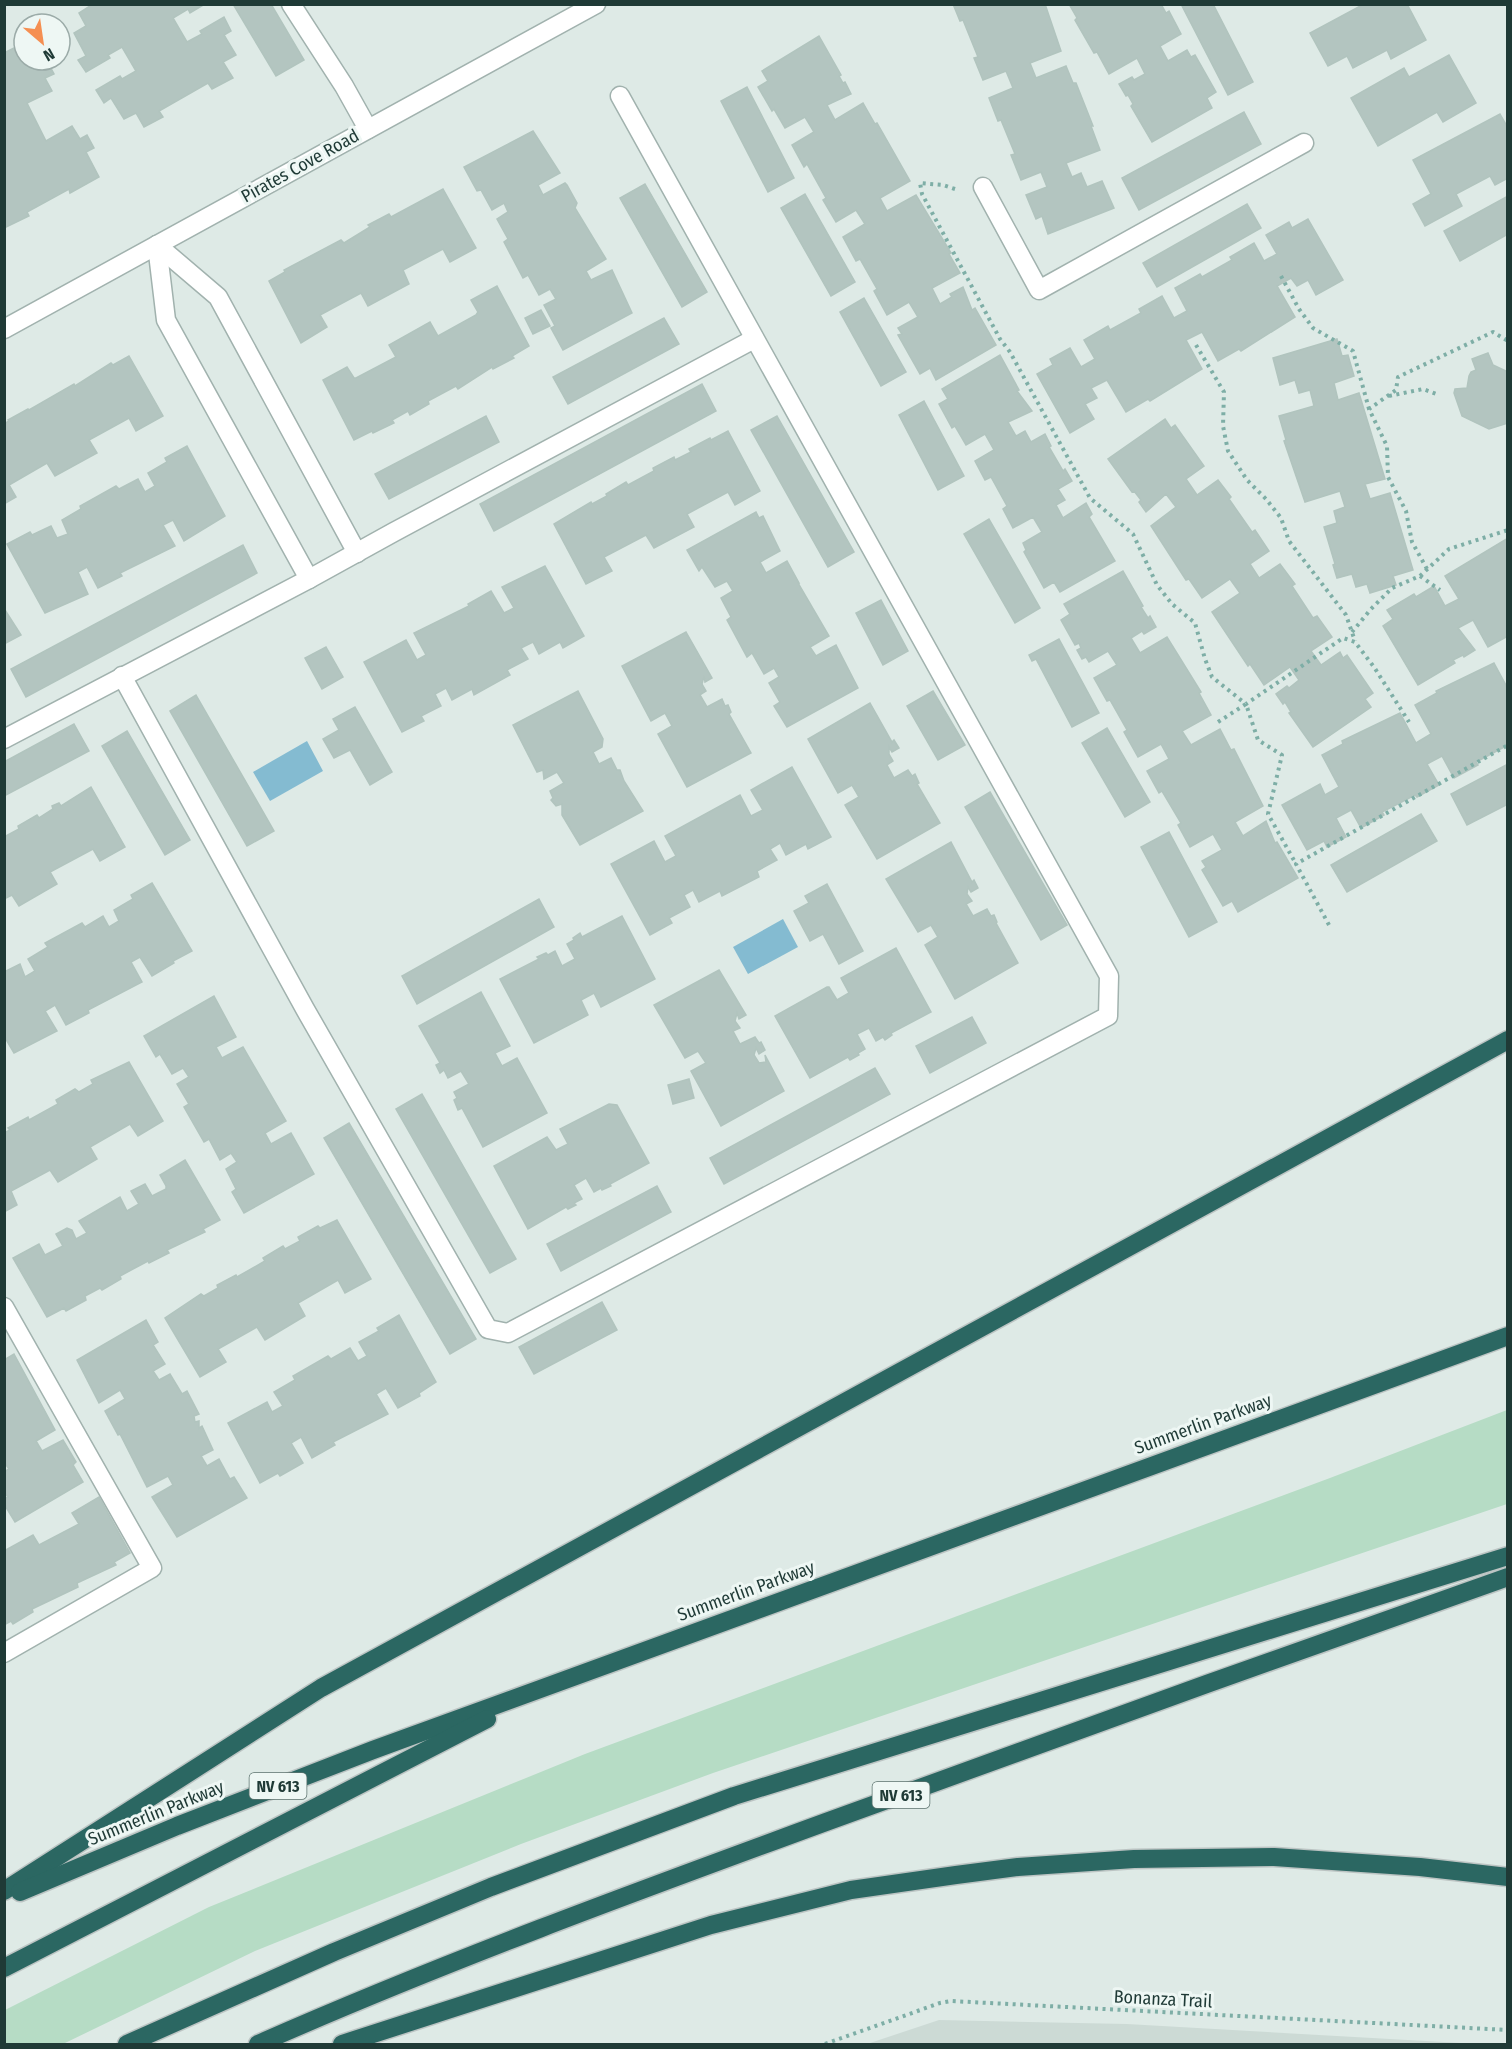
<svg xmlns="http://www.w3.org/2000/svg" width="1512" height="2049" font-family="'Fira Sans Condensed',sans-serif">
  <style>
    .built { fill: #ccdad5 }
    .green { fill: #b6dcc5 }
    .water { fill: #84bbd1 }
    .building { fill: #b3c5c0; stroke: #b1c4be; stroke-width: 1.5 }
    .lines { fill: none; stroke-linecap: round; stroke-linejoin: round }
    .lane-casing { stroke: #a1b2ae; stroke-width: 21 }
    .street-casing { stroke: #a1b2ae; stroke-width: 21 }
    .highway-casing { stroke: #bcc4c3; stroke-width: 21 }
    .path { stroke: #7eaea6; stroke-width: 4; stroke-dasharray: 3 4.5; stroke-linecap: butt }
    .lane { stroke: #fff; stroke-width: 18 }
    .street { stroke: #fff; stroke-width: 18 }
    .highway { stroke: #2b6762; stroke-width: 18 }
    .labels { text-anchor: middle; stroke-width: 6; stroke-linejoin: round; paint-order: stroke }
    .shield { fill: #eef7f4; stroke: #5d736f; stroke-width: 1.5 }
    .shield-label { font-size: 16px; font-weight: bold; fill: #1f3a36 }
    .street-label { font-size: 18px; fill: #1f3a36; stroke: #eef7f4 }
  </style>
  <rect width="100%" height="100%" fill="#deeae6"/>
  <!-- built -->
  <polygon class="built" points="939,2020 1127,2024 1479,2044 867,2044"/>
  <!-- green -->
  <polygon class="green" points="1507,1410 1507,1504 713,1773 521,1844 255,1951 63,2044 5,2044 5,2010 209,1907 585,1754 1330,1478"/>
  <!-- water -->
  <g class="water">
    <polygon points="307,741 323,771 270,801 253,772"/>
    <polygon points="783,919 798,947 748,974 733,947"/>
  </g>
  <!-- building -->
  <g class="building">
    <polygon points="93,4 205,4 190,13 188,9 173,18 187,42 202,34 200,31 224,17 231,31 224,35 236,55 223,62 233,78 212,89 208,83 159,111 163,117 144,127 136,113 124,119 111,98 104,103 96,90 120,76 122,79 136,71 122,47 108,55 110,58 86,72 78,60 86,56 74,33 86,26 79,13"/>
    <polygon points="233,4 271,4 304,60 276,76"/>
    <polygon points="953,4 1045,4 1061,51 1030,63 1036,78 1066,66 1073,83 1076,83 1093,126 1091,126 1100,150 1066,163 1072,177 1081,173 1087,187 1102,181 1114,208 1048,234 1042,216 1036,219 1026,195 1047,187 1041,172 1021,180 1011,155 1015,154 1001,120 998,121 989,98 1013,88 1006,71 983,80 974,58 978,57 963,20 960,21"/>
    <polygon points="1069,4 1161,4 1166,13 1169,11 1181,34 1160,46 1168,61 1187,50 1191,57 1195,55 1216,92 1207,98 1212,108 1152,142 1131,106 1133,104 1128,95 1126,96 1119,84 1132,77 1134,80 1145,74 1137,58 1109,74 1097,52 1094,53 1075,20 1077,18"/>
    <polygon points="1184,4 1213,4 1253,82 1228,95 1182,6"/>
    <polygon points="1364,4 1407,4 1426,40 1391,59 1387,50 1353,68 1347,56 1328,66 1310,33"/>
    <polygon points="819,36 841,75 839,76 843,83 845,82 851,94 827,105 835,120 863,103 875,124 877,123 910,181 880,198 887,211 916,195 951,253 949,254 960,273 932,288 940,304 952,297 950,294 963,287 972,310 975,308 996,345 936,380 930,368 920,374 898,335 902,334 898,328 918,317 909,302 887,315 874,291 877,289 860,259 856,261 843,237 865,224 856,210 836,222 823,200 826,198 807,164 804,167 792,145 814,132 805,117 785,128 774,109 772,111 758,87 768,81 762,71"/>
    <polygon points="24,43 24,60 36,60 39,66 47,61 54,74 45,78 52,91 27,103 46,141 72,126 80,139 87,135 94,148 86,152 99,177 70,193 69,189 27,212 29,216 4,228 4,53"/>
    <polygon points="1449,55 1476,103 1443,122 1437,112 1378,146 1351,98 1404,68 1409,77"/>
    <polygon points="747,87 794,178 768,192 721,101"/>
    <polygon points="1244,112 1261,144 1139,210 1122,178"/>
    <polygon points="1500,114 1508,128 1508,178 1495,185 1490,176 1456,194 1462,206 1425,226 1413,204 1431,194 1413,160"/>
    <polygon points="533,131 560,173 538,185 543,195 565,183 567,185 577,203 575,208 606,259 586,271 591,280 612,270 632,313 563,350 551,328 555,326 544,305 556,299 550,289 539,295 528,275 523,278 504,242 508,239 497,219 508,212 504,203 492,210 481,190 477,191 464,167"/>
    <polygon points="645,184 707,292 682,307 620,198"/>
    <polygon points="443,189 476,248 450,262 443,249 403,270 409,284 368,306 361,293 320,315 327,327 301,343 269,281 285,272 284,270 341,240 344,243 370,227 368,225 389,214 391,217"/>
    <polygon points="805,194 855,282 831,296 781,208"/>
    <polygon points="1508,196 1508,234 1460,261 1444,231"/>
    <polygon points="1247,204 1261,228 1157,287 1143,263"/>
    <polygon points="1308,219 1343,280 1316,295 1308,280 1297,286 1291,278 1277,286 1295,317 1241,351 1239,349 1218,361 1202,332 1186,340 1202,369 1150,401 1148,399 1126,412 1107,380 1091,388 1097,398 1085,404 1094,419 1070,433 1037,374 1053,365 1050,359 1070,348 1081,367 1095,359 1084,340 1108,326 1110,330 1141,313 1139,309 1162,296 1174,318 1187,311 1175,288 1200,274 1202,277 1232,260 1230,257 1254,243 1264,261 1277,254 1266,235 1289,222 1292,228"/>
    <polygon points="497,286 529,346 512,356 514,358 493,369 492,367 458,389 456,386 428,401 429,404 410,415 408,411 392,420 394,423 373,433 372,431 354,440 323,380 347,367 354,378 356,378 396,357 389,345 430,322 438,336 476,315 478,312 471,300"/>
    <polygon points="864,298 906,372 881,386 840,312"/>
    <polygon points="541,310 550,326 533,334 525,318"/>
    <polygon points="664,318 679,344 568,404 553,377"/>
    <polygon points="1337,339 1342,356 1348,355 1354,376 1334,383 1338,400 1359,393 1385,479 1365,484 1370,499 1390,493 1413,570 1393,576 1396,585 1370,593 1367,584 1356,587 1352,574 1337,578 1333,565 1335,564 1324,527 1337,523 1334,511 1345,507 1340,491 1305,502 1284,441 1286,440 1279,416 1314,406 1310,390 1299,393 1295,380 1280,385 1273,358"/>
    <polygon points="1488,353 1493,365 1508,372 1508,423 1489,429 1462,416 1454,393 1455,389 1467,388 1469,376 1471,372 1476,370 1472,359"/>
    <polygon points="1000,355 1019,390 1017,391 1032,411 1008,422 1016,436 1025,431 1031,442 1045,434 1051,446 1049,447 1063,471 1065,469 1072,481 1058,489 1065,500 1056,505 1063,518 1086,503 1092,514 1089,517 1115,561 1060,592 1054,582 1044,588 1024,552 1026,550 1023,543 1042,532 1033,517 1013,528 1003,509 1007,506 991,477 985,480 975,461 994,450 985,434 966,445 955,426 952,428 939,404 948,399 942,389"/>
    <polygon points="129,356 163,416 136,431 129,418 89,440 97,453 55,476 47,463 9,485 16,497 4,504 4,424 9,421 8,420 28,409 29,410 74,384 75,386 111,363 113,365"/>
    <polygon points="702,384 716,411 494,531 480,504"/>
    <polygon points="924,401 964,476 938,490 899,415"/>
    <polygon points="486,416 499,442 389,499 375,474"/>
    <polygon points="777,416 854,552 828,567 751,430"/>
    <polygon points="1165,419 1171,428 1175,425 1204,466 1186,479 1197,495 1218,480 1231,497 1229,499 1252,532 1255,530 1269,551 1250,564 1259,578 1280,564 1295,584 1292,586 1313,618 1317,616 1332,637 1311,651 1321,665 1340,652 1343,658 1347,655 1373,693 1365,699 1371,707 1313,747 1289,713 1291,712 1285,702 1283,704 1276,694 1287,686 1289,688 1299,680 1290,667 1264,685 1250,664 1248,666 1212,612 1240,593 1230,579 1202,598 1189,579 1186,580 1151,526 1176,507 1166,494 1146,512 1139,502 1141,500 1134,491 1132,492 1108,459"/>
    <polygon points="728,431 760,491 735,505 728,492 687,514 694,527 654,548 646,535 604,557 612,571 586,584 554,524 591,502 592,504 607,496 606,494 626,482 628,485 654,471 653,468 674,457 675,460 691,452 689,449 710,438 711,440"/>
    <polygon points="187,446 225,516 184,541 173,520 163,525 175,546 120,573 122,576 98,588 87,567 78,572 88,594 45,613 7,544 30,532 32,535 51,526 57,538 68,534 62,520 81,509 80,506 116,486 119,489 138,479 145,492 155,486 148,473 167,462 165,458"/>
    <polygon points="756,512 759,518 763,516 780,551 760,562 766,573 787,561 799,583 798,583 829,636 810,647 816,656 836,645 858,688 787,727 774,706 780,702 769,683 779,677 774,668 764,674 752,653 747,657 727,620 731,617 721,598 733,591 727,581 715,587 702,567 699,571 687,550"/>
    <polygon points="989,519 1040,608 1015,623 964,534"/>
    <polygon points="1508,538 1508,636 1488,647 1473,620 1458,628 1475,650 1464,657 1463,655 1453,660 1455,663 1418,685 1383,626 1393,619 1387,610 1414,594 1416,597 1434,586 1445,606 1459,599 1445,576"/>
    <polygon points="243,545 257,573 26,697 11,669"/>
    <polygon points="545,566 584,636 563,648 560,642 539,654 533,642 521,648 528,659 507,670 510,675 474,695 472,689 452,700 446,688 435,694 441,706 421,716 424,721 402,732 364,662 406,640 417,660 426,655 414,633 469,606 468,604 491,591 504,613 514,608 502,587"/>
    <polygon points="1123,571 1143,606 1141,607 1148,618 1150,616 1156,627 1144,634 1142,631 1131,638 1140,653 1167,637 1201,692 1199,693 1211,715 1182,731 1191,745 1220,729 1231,750 1234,749 1263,806 1235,822 1243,836 1266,821 1275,843 1277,842 1298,878 1238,912 1232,901 1223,906 1202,870 1206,867 1202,861 1222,850 1213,834 1190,847 1178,825 1181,823 1162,791 1159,793 1147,771 1169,759 1161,744 1138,757 1124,732 1127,730 1110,700 1107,701 1094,678 1117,665 1108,651 1089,662 1086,657 1082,659 1077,650 1081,648 1079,643 1075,645 1061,620 1070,614 1064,604"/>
    <polygon points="881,600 908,651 883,665 856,613"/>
    <polygon points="5,610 21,635 4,644 4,611"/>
    <polygon points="686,632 712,678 705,682 704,676 702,684 706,691 700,695 707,707 722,699 725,706 728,705 731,712 729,714 751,753 687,787 658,734 672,726 665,713 651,721 622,666"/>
    <polygon points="1059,639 1099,713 1072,727 1036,659 1032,661 1029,655"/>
    <polygon points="326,647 343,677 322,689 305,658"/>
    <polygon points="1494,663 1508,689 1508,745 1476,762 1478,765 1454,778 1442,756 1427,764 1439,785 1417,797 1415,795 1382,812 1384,815 1361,828 1351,810 1336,818 1346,837 1327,847 1324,841 1307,850 1282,805 1320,784 1325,795 1339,787 1322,755 1343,744 1342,741 1400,713 1416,743 1431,734 1415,705 1437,693 1436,691"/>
    <polygon points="578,691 603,739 602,747 593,752 599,764 611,758 617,770 620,770 624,781 643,811 580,845 562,815 562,804 556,806 551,800 553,798 550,791 564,783 557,772 544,779 543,770 537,772 513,725"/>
    <polygon points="933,691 965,745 938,760 907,706"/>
    <polygon points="196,695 274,831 247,846 170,711"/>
    <polygon points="870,703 892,742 894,740 899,748 892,752 889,747 889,754 893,761 887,765 894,778 908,770 912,776 915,774 919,783 917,784 940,823 877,859 845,805 859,797 852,785 838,793 808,739"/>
    <polygon points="355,707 392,772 370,785 350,750 334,758 323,739 339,730 333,719"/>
    <polygon points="74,724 89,751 4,796 4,762"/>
    <polygon points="1107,728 1150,802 1125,817 1082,743"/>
    <polygon points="127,731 190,840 165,855 102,746"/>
    <polygon points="1508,764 1508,804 1467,825 1451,794"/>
    <polygon points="792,767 831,837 808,849 806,844 786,855 780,843 770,849 777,860 757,871 759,877 722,896 720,891 699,902 693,890 684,895 690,907 669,918 672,923 650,935 611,864 654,841 665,862 676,856 665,836 740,795 751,816 763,810 751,790"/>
    <polygon points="91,787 125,847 100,861 93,849 50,872 57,884 19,906 12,895 4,899 4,837 19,829 18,826 37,815 39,818 53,809 52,806 59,803 61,806"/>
    <polygon points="990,792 1067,925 1041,940 965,807"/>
    <polygon points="1421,814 1437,841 1347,892 1331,865"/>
    <polygon points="1169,832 1217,922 1189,937 1141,847"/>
    <polygon points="951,842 972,882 974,880 978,888 971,892 968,887 967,894 972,901 966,904 973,916 987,909 991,916 994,915 997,922 996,923 1018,963 955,999 925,945 938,937 931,925 918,932 886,879"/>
    <polygon points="152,883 192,951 173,961 174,963 152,976 140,957 131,962 142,982 88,1010 89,1013 66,1025 55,1005 45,1011 57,1031 14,1053 4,1036 4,972 20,964 25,977 35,971 28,959 48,947 45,943 82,923 85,927 103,916 109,927 119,921 114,910 133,899 131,895"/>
    <polygon points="827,884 863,951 839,964 823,934 810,941 794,911 809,903 805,896"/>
    <polygon points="539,899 554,927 417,1004 402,976"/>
    <polygon points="622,916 655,979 601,1007 594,993 581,1000 588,1015 534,1043 500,979 539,959 537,957 546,953 548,955 555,951 562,966 575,959 567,944 574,940 573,938 580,933 582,937"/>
    <polygon points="896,948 931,1012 891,1033 892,1035 885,1040 883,1037 876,1041 869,1028 857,1034 865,1049 858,1053 859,1055 850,1060 848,1057 810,1078 775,1016 827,987 829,987 837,1000 849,993 841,978"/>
    <polygon points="719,970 746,1015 739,1019 737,1013 735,1021 740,1028 733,1031 740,1044 755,1037 759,1043 761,1042 765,1050 759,1054 756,1048 754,1055 759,1063 766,1062 765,1055 784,1091 721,1126 691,1071 706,1063 698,1051 685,1058 654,1005"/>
    <polygon points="481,992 510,1046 495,1053 502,1066 517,1058 547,1113 483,1147 462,1108 458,1110 454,1100 457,1098 454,1092 469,1084 461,1071 448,1078 444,1070 440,1073 436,1065 440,1063 419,1026"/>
    <polygon points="214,996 236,1037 216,1047 222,1058 243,1047 286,1121 265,1133 271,1144 291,1133 314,1174 244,1213 232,1192 236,1189 226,1169 237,1162 231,1153 220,1160 209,1139 204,1142 184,1107 189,1104 177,1084 189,1077 183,1068 172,1074 160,1054 156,1057 144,1036"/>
    <polygon points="972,1017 986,1043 930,1073 916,1046"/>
    <polygon points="129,1062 163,1121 138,1136 130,1124 90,1147 97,1159 58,1182 50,1170 11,1191 17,1205 4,1212 4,1133 10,1130 8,1128 28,1117 29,1120 58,1104 56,1100 75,1089 79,1092 93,1084 91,1080"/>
    <polygon points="875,1068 890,1094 724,1184 710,1158"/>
    <polygon points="689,1079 694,1098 673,1104 668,1085"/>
    <polygon points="422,1094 516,1259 490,1273 396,1109"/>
    <polygon points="609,1104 617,1105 649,1163 610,1184 611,1186 602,1190 601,1188 594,1192 586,1178 574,1185 582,1199 574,1203 576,1205 568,1209 566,1207 528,1229 494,1166 547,1137 556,1150 568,1144 560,1129"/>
    <polygon points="349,1123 476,1339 450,1354 324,1138"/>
    <polygon points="185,1160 220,1220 203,1229 205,1232 167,1250 169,1253 149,1263 148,1261 120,1276 121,1279 102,1290 100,1288 85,1296 86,1300 66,1311 64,1308 47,1317 13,1258 39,1244 45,1255 63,1246 56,1234 67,1228 72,1230 76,1239 87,1233 79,1221 120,1197 127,1211 139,1204 131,1191 145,1184 152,1196 166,1189 166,1186 160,1175"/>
    <polygon points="657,1186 671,1212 561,1271 547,1244"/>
    <polygon points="337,1220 371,1279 345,1293 338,1280 298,1303 305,1316 265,1340 257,1327 218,1349 226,1362 200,1377 165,1318 201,1294 204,1296 218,1288 217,1285 236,1275 237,1277 265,1261 263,1258 283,1246 285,1249 300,1241 298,1237 318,1226 320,1228"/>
    <polygon points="602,1302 617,1330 534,1374 519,1347"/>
    <polygon points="399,1315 436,1382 419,1393 420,1396 398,1408 386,1388 376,1394 388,1414 333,1442 335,1445 312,1458 301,1437 291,1443 303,1463 280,1476 278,1473 260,1483 228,1423 267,1402 272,1412 283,1406 274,1392 295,1380 293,1376 328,1356 331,1359 350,1348 358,1361 367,1356 359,1342 379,1331 377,1328"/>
    <polygon points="146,1320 158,1342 153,1345 165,1364 153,1371 159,1380 170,1374 182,1394 187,1391 199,1414 194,1416 195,1422 199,1421 199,1428 202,1426 213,1450 201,1456 207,1466 219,1459 230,1479 234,1477 247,1498 177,1537 152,1497 173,1485 168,1476 147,1487 120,1434 118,1435 105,1411 125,1399 120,1390 99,1403 77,1360"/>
    <polygon points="14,1354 55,1430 36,1441 42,1451 63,1440 76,1462 73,1465 83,1482 15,1522 4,1504 4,1499 8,1497 4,1492 4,1472 9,1469 4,1462 4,1360"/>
    <polygon points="99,1497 130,1553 114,1562 116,1565 77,1583 78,1587 32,1609 33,1612 13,1624 11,1621 4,1625 4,1551 33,1535 39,1545 79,1524 72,1513"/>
  </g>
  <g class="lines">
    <defs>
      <g id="lane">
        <polyline points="291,4 344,86 368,129"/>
        <polyline points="983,187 1039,290 1304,143"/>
        <polyline points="4,1307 152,1568 4,1653"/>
      </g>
      <g id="street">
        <polyline points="157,245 166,320 309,579"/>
        <polyline points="157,245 218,297 357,553"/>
        <polyline points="4,329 596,4"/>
        <polyline points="122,676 305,1009 488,1329 508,1333 1108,1016 1109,976 620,96"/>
        <polyline points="4,739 309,579 394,532 754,339"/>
      </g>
      <g id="highway">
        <polyline points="4,1891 321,1688 1508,1040"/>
        <polyline points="20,1892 177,1826 373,1750 1508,1336"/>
        <polyline points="4,1968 487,1719"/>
        <polyline points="127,2044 334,1952 491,1887 734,1796 1508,1556"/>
        <path d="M258,2044C444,1962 635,1892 826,1822C1053,1739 1280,1657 1508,1577"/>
        <polyline points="342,2044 711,1925 851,1890 956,1875 1018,1867 1134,1859 1274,1857 1420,1867 1508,1877"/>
      </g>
    </defs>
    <!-- lane casing -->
    <use href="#lane" class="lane-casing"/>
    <!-- street casing -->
    <use href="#street" class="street-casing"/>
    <!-- highway casing -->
    <use href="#highway" class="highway-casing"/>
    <!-- path -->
    <g class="path">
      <polyline points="955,189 943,185 920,183 922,194 1000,339 1010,352 1090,498 1133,534 1157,585 1172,604 1195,623 1205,659 1212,677 1246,704 1343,638 1355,642 1374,667 1409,722"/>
      <polyline points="1281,276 1299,309 1313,328 1353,351 1369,409"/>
      <polyline points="1196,345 1224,392 1223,426 1228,451 1247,480 1266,499 1281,518 1289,541 1346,615 1355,641"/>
      <polyline points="1389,396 1423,389 1439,395"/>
      <polyline points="1427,569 1412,542 1406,511 1388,477 1387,446 1369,409 1396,390 1398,377 1493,332 1508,341"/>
      <polyline points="1420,576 1449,549 1508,530"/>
      <polyline points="1352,632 1371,609 1392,588 1420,576 1440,590"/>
      <polyline points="1218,722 1246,704 1258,740 1282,755 1268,814 1296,864"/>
      <polyline points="1329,925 1296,864 1508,745"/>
      <polyline points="825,2044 940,2003 951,2001 1508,2030"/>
    </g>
    <!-- lane -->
    <use href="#lane" class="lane"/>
    <!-- street -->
    <use href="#street" class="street"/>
    <!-- highway -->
    <use href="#highway" class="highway"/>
  </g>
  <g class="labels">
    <!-- shield labels -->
    <g class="shield">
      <rect x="249.5" y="1773" width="57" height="26" rx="4.5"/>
      <rect x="872.5" y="1782" width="57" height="26" rx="4.5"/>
    </g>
    <g class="shield-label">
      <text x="278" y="1792">NV 613</text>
      <text x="901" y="1801">NV 613</text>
    </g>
    <!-- street labels -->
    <g class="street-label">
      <text transform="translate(300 166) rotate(-29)" y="6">Pirates Cove Road</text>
      <text transform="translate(1203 1424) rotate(-20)" y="6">Summerlin Parkway</text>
      <text transform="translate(746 1591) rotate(-20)" y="6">Summerlin Parkway</text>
      <text transform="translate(156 1813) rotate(-22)" y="6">Summerlin Parkway</text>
      <text transform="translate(1163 1999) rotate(3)" y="6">Bonanza Trail</text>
    </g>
  </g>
  <!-- border -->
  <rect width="1512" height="2049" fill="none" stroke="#1f3a36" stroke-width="12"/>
  <!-- north arrow -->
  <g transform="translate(42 42) rotate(151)"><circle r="28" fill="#eef7f4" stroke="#9baba8" stroke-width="1.5"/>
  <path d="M0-4.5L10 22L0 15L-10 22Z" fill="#f58f52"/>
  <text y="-9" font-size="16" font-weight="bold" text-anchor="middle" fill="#1f3a36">N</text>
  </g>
</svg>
